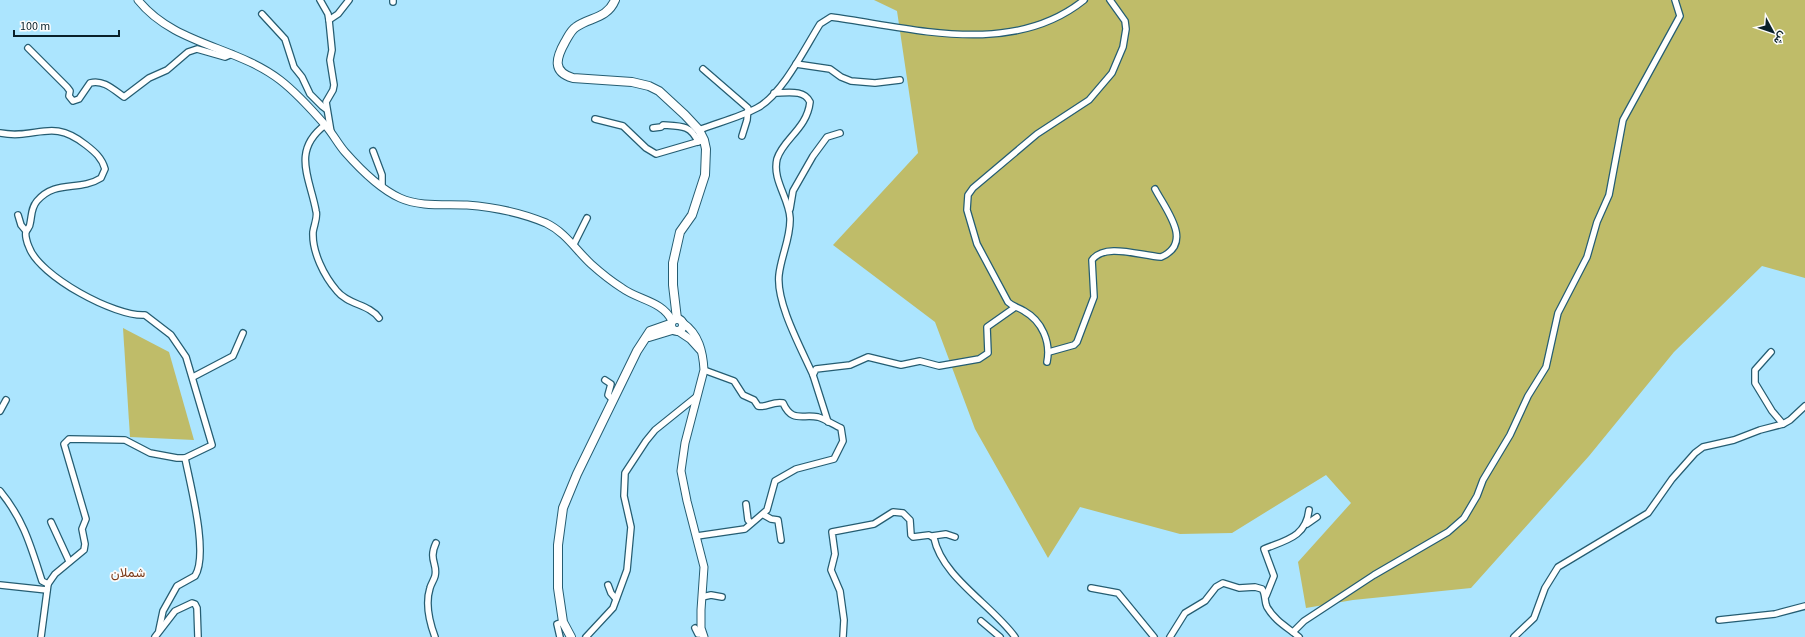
<svg xmlns="http://www.w3.org/2000/svg" width="1805" height="637" font-family="'Source Sans 3',Vazirmatn,sans-serif">
  <style>
    .green { fill: #bfbc69 }
    .lines { fill: none; stroke-linecap: round; stroke-linejoin: round }
    .minor-casing { stroke: #255d72; stroke-width: 8 }
    .tertiary-casing { stroke: #255d72; stroke-width: 9 }
    .secondary-casing { stroke: #255d72; stroke-width: 10 }
    .minor { stroke: #fff; stroke-width: 5.5 }
    .tertiary { stroke: #fff; stroke-width: 7 }
    .secondary { stroke: #fff; stroke-width: 8 }
    .labels { text-anchor: middle; stroke-width: 3.5; stroke-linejoin: round; paint-order: stroke }
    .quarter-label { font-size: 13px; fill: #7b3b19; stroke: #fcfcfc }
  </style>
  <rect width="100%" height="100%" fill="#ace5fe"/>
  <!-- green -->
  <g class="green">
    <polygon points="874,0 1805,0 1805,278 1762,266 1674,352 1589,456 1471,588 1353,600 1306,608 1298,562 1351,503 1326,475 1232,533 1180,534 1080,507 1048,558 975,429 935,322 833,245 918,153 897,11"/>
    <polygon points="123,328 169,352 194,440 130,437"/>
  </g>
  <g class="lines">
    <defs>
      <g id="minor">
        <polyline points="320,0 328,14 329,20"/>
        <polyline points="393,0 393,2"/>
        <polyline points="262,14 285,39 294,67 302,77 310,94 322,106 326,109"/>
        <path d="M28,48L67,87L70,91L69,96L73,101L79,99L90,83C103,79 114,90 124,97L149,78L167,70L188,52L197,49L225,57L232,54"/>
        <polyline points="796,64 830,69 841,77 851,81 875,83 900,80"/>
        <polyline points="703,69 748,108 747,120 742,136"/>
        <path d="M774,93C787,93 804,89 810,102C807,129 783,139 777,159C772,180 789,198 790,218C791,237 781,256 779,275C776,303 801,348 813,375"/>
        <polyline points="595,119 623,126 646,148 656,154 704,140"/>
        <path d="M325,125C291,151 310,178 316,211C318,217 314,225 313,232C312,252 324,276 337,291C348,305 369,304 379,318"/>
        <path d="M653,128L661,127L663,125C681,126 691,125 698,142"/>
        <path d="M699,130C717,123 740,117 757,108C782,95 805,48 820,24L831,17C913,28 1012,58 1084,0"/>
        <polyline points="331,132 326,102 333,90 334,85 330,60 332,50 329,20 338,14 349,0"/>
        <path d="M0,133C37,140 51,117 86,145C95,152 102,158 105,169L101,178C79,192 56,179 37,201C31,208 32,215 30,224C30,227 27,229 26,232C25,235 27,243 29,247C39,276 115,317 145,315L171,335L186,357L212,445L185,458H177L150,453L125,440L69,439L64,444L86,519L82,529L85,544L84,550L55,574L48,584L41,637"/>
        <polyline points="373,151 382,175 382,186"/>
        <polyline points="790,209 793,191 813,156 827,137 840,133"/>
        <polyline points="18,215 21,225 26,231"/>
        <polyline points="574,244 587,218"/>
        <path d="M1049,352L1074,345L1077,342L1094,297L1092,260C1105,242 1141,256 1161,257C1194,243 1166,210 1155,189"/>
        <polyline points="1771,352 1755,370 1755,383 1772,411 1783,424"/>
        <path d="M1047,362C1051,342 1042,321 1024,311C1018,307 1013,307 1008,302L977,244L967,210L968,195L973,188L1037,134L1089,100L1112,73L1123,47L1126,29L1125,21L1110,0"/>
        <polyline points="193,377 233,356 243,333"/>
        <polyline points="605,380 611,384 608,395 613,400"/>
        <polyline points="0,411 6,400"/>
        <polyline points="828,422 813,375 816,369 850,365 868,357 901,365 920,361 939,366 979,359 988,353 987,327 1014,308"/>
        <path d="M0,491C24,520 31,547 42,581L48,584"/>
        <polyline points="746,504 748,520 751,523"/>
        <polyline points="764,515 771,519 778,520 781,540"/>
        <polyline points="51,522 69,561"/>
        <polyline points="1307,524 1317,517"/>
        <path d="M697,536L745,529L767,510L775,481L796,469L834,459L843,441L841,428C834,425 825,419 818,417C802,414 792,423 783,403C772,401 767,408 758,406L754,400L743,395L734,381L704,370"/>
        <polyline points="932,536 946,534 955,537"/>
        <polyline points="0,585 47,590"/>
        <polyline points="608,585 611,593 616,599"/>
        <polyline points="1091,588 1118,593 1154,637"/>
        <path d="M1266,596L1274,576L1264,549C1286,540 1306,537 1309,510"/>
        <polyline points="702,597 711,595 722,597"/>
        <polyline points="1719,620 1775,614 1805,606"/>
        <polyline points="981,621 1000,637"/>
        <polyline points="695,628 698,634 703,634"/>
        <path d="M159,630L163,611L177,586L195,576C209,554 190,484 185,458"/>
        <polyline points="1293,632 1304,621 1374,575 1448,532 1464,518 1477,496 1483,480 1510,435 1528,396 1546,367 1558,313 1587,257 1597,222 1609,195 1623,120 1680,16 1675,0"/>
        <polyline points="155,637 175,611 192,603 195,604 197,608 198,637"/>
        <path d="M435,637C429,621 425,604 430,588C431,584 434,580 435,576C438,564 428,560 436,543"/>
        <polyline points="560,637 557,624 563,622"/>
        <polyline points="586,637 613,608 627,570 631,527 624,496 625,473 646,441 655,430 696,397"/>
        <path d="M843,637L844,620L840,591L831,570L835,554L832,532L874,524L893,512L903,513L910,520L911,535L913,537L929,535L934,538C942,577 992,605 1015,637"/>
        <path d="M1170,637L1185,613L1205,601L1216,587L1223,583L1239,588L1255,587L1262,589C1266,594 1264,601 1267,607C1275,621 1287,627 1299,637"/>
        <polyline points="1514,637 1534,618 1545,588 1558,567 1648,513 1672,479 1695,453 1703,447 1734,440 1760,430 1783,424 1790,420 1805,406"/>
      </g>
      <g id="tertiary">
        <path d="M138,0C174,45 236,46 280,80C297,93 312,110 326,126C333,134 338,144 345,152C360,169 380,189 400,198C420,207 445,204 467,205C493,207 522,213 546,223C565,232 576,250 591,264C601,273 611,281 622,288C638,300 663,301 672,321"/>
        <path d="M683,323C699,334 703,352 704,370L685,443L681,471L687,501L704,567L701,610V628L704,637"/>
        <polyline points="678,331 690,339 700,350"/>
      </g>
      <g id="secondary">
        <path d="M615,0C607,19 590,17 576,27C571,30 568,37 565,42C556,58 552,72 573,78L632,82L649,86L659,91L685,115L699,130L704,140L706,149L705,175L692,215L680,232L673,263V285L677,319"/>
        <circle cx="677" cy="325" r="6"/>
        <polyline points="649,337 672,330"/>
        <polyline points="571,637 563,622 558,588 558,545 563,508 577,474 637,351 650,331 670,324"/>
      </g>
    </defs>
    <!-- minor casing -->
    <use href="#minor" class="minor-casing"/>
    <!-- tertiary casing -->
    <use href="#tertiary" class="tertiary-casing"/>
    <!-- secondary casing -->
    <use href="#secondary" class="secondary-casing"/>
    <!-- minor -->
    <use href="#minor" class="minor"/>
    <!-- tertiary -->
    <use href="#tertiary" class="tertiary"/>
    <!-- secondary -->
    <use href="#secondary" class="secondary"/>
  </g>
  <g class="labels">
    <!-- quarter labels -->
    <g class="quarter-label">
      <text x="128" y="577">شملان</text>
    </g>
  </g>
  <!-- north arrow -->
  <g transform="translate(1773 32) rotate(130)" stroke="#fcfcfc" stroke-width="3" paint-order="stroke">
  <path d="M0-3L7 15L0 10L-7 15Z" fill="#092029"/>
  <text y="-6" font-size="11" font-weight="bold" text-anchor="middle" fill="#092029">ش</text>
  </g>
  <!-- scale -->
  <path d="M14 30v6h105v-6" fill="none" stroke="#092029" stroke-width="2"/>
  <text x="20" y="30" font-size="12" fill="#092029" stroke="#fcfcfc" stroke-width="3" paint-order="stroke">100 m</text>
</svg>
